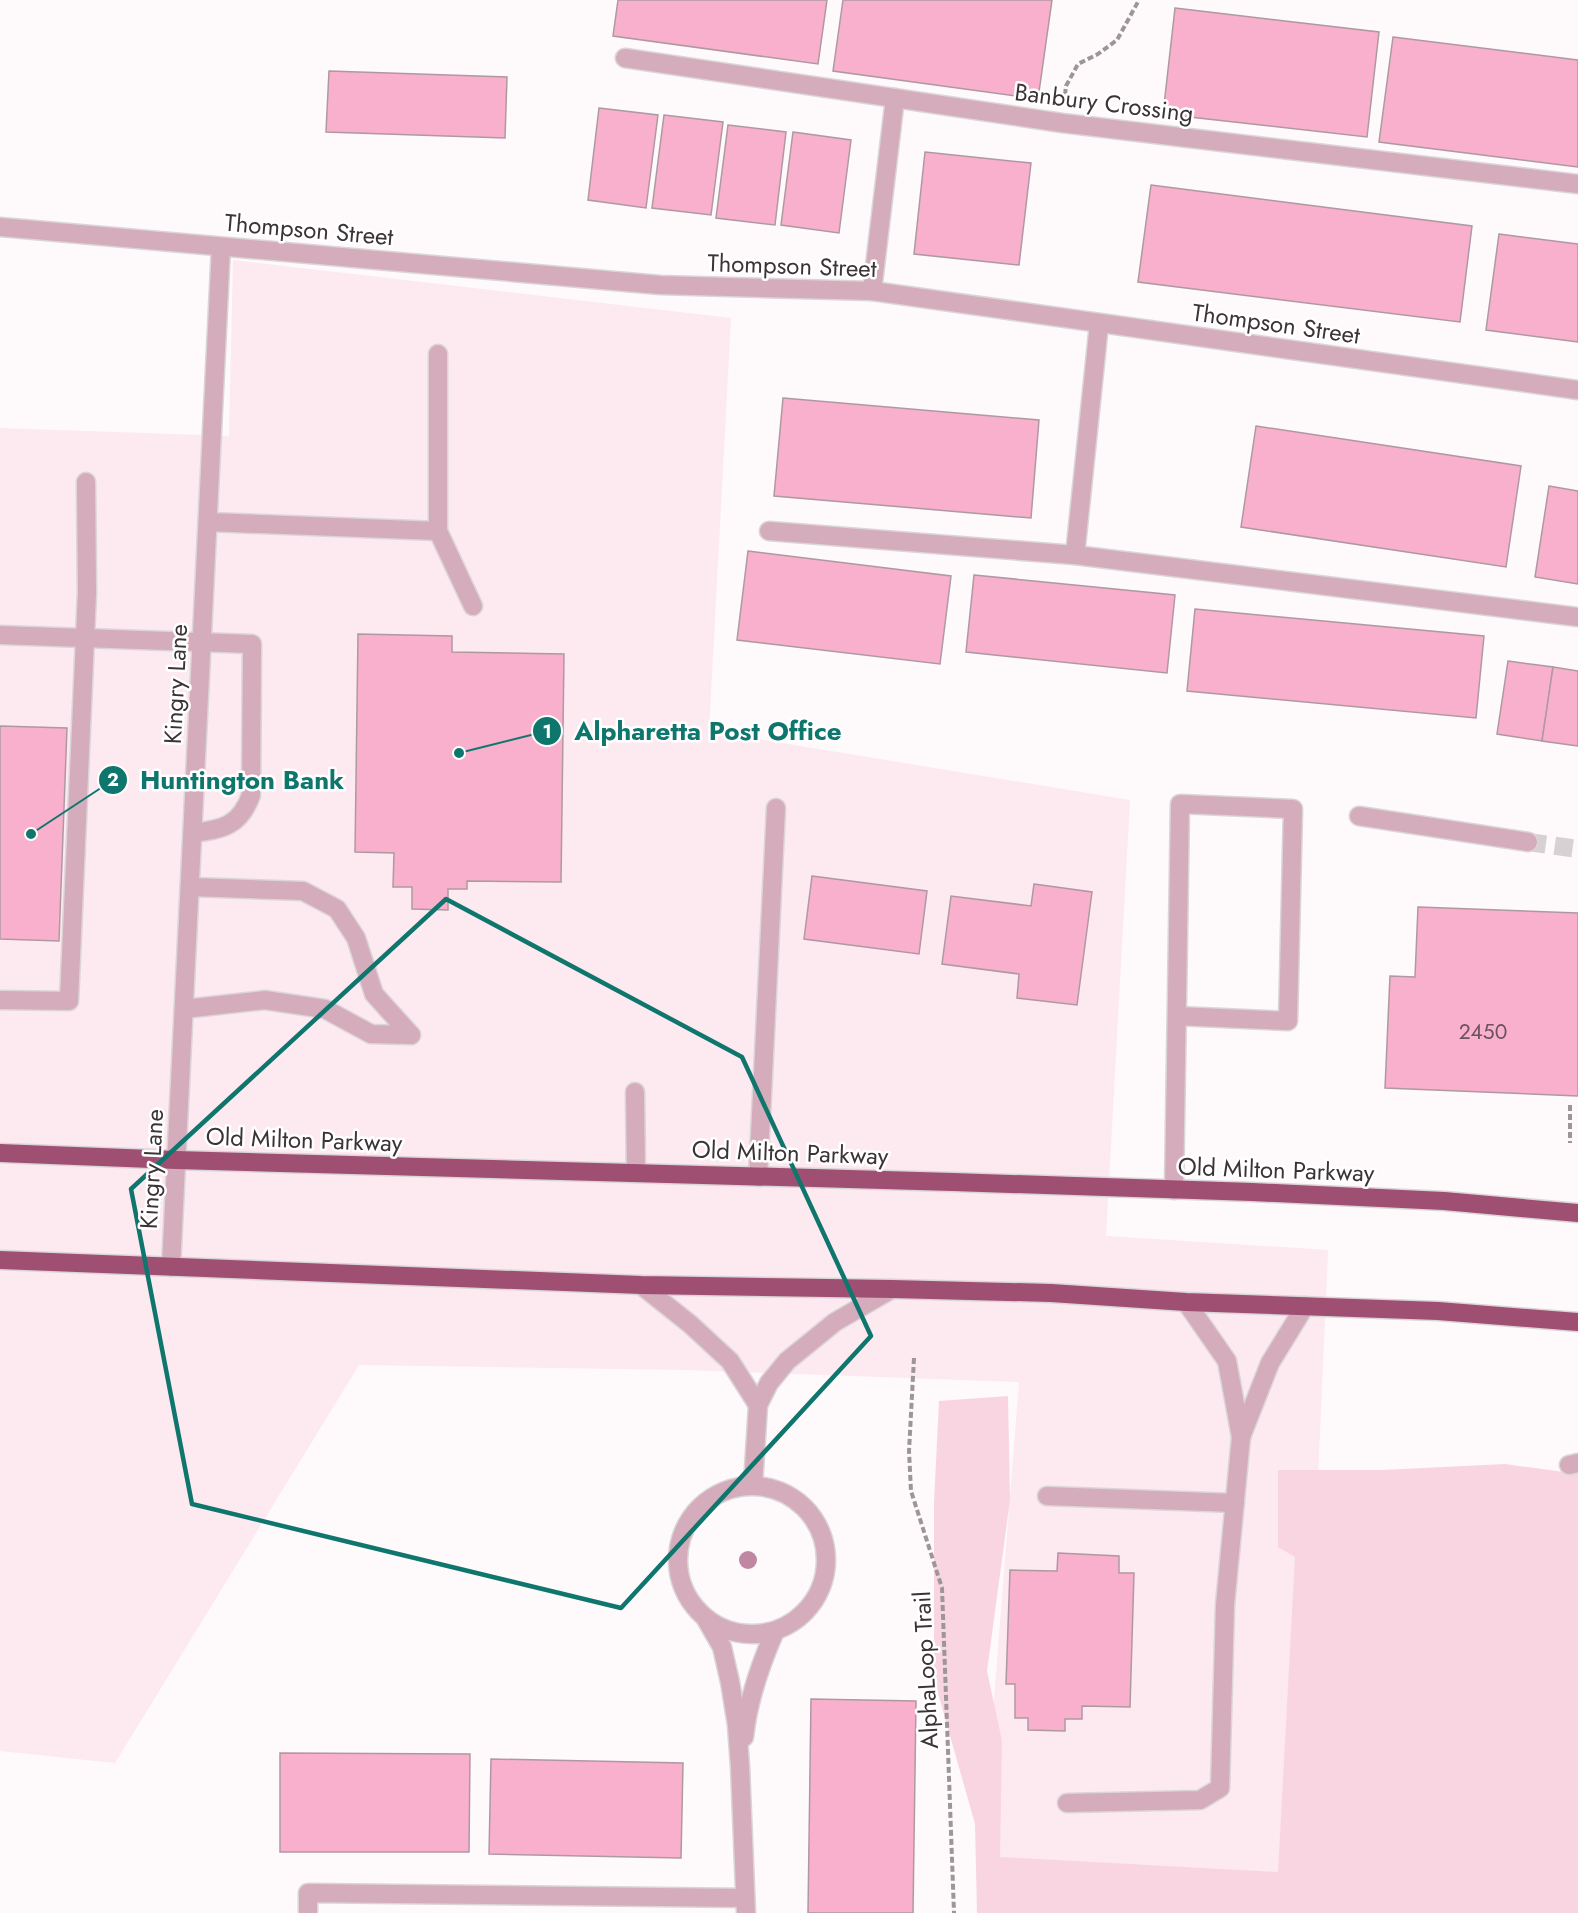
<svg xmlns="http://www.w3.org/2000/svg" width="1578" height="1913" font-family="Jost,sans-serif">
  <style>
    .built { fill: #fde9f0 }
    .green { fill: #f9d5e2 }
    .building { fill: #f8b0cc; stroke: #af99a1; stroke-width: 1.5 }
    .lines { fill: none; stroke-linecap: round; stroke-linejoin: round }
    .minor-tunnel { stroke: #d7d1d4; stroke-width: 18; stroke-dasharray: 18 9; stroke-linecap: butt }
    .minor-casing { stroke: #dbd5d8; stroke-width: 21 }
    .highway-casing { stroke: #dbd5d8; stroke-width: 21 }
    .path { stroke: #9d9699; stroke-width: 4; stroke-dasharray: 6 3; stroke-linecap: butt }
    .minor { stroke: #d4acbb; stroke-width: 18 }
    .highway { stroke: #9f4f71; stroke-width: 18 }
    .tree { fill: #c087a2 }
    .marked { fill: none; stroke: #0f766e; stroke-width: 4.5; stroke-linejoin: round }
    .labels { text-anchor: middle; stroke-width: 5; stroke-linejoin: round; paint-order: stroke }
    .number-label { font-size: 21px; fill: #6b525c }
    .street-label { font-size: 24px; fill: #3c3336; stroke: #fff }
    .leader { fill: none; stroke: #0f766e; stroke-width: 2 }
    .callout-dot { fill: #0f766e; stroke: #fff; stroke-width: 2 }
    .mark-label { font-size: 18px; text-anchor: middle; font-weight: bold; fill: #fff }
    .callout-label { font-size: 26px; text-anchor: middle; font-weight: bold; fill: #0f766e; stroke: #fff; stroke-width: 5; stroke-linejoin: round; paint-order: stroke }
  </style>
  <rect width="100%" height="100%" fill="#fef9fb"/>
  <!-- built -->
  <polygon class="built" points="233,260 731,318 709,731 1130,800 1106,1236 1328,1250 1300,1887 981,1865 1019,1382 684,1370 359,1365 115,1763 0,1751 0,428 229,436"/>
  <!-- green -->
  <polygon class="green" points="1008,1396 1010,1500 987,1671 1002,1741 1000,1857 1278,1872 1295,1557 1278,1547 1278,1470 1382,1470 1505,1464 1578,1474 1578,1913 977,1913 975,1824 934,1679 934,1503 939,1401"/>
  <!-- building -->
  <g class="building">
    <polygon points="618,0 827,0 818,64 613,36"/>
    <polygon points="843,0 1052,0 1038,99 833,71"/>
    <polygon points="1175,8 1379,32 1367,137 1163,114"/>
    <polygon points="1393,37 1578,60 1578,167 1379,142"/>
    <polygon points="329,71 507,77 505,138 326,132"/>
    <polygon points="599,108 658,115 646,208 588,200"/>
    <polygon points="664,115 723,122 711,215 652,208"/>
    <polygon points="728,125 786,132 775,225 716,218"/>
    <polygon points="793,132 851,140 839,233 781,225"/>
    <polygon points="925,152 1031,163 1019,265 914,254"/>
    <polygon points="1151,185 1472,226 1460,322 1138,282"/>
    <polygon points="1499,234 1578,244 1578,342 1486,330"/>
    <polygon points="783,398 1039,420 1031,518 774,496"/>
    <polygon points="1256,426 1521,466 1506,567 1241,527"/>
    <polygon points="1549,486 1578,491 1578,584 1535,577"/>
    <polygon points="748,551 951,576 940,664 737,640"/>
    <polygon points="974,575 1175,595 1167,673 966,652"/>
    <polygon points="1195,609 1484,636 1476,718 1187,691"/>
    <polygon points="358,634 452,636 452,652 564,654 561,882 467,881 467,889 448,889 448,910 412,909 412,887 393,887 394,853 355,852"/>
    <polygon points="1508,661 1553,667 1542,741 1497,734"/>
    <polygon points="1553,667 1578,671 1578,746 1542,741"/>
    <polygon points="0,726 67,728 59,941 0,939"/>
    <polygon points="812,876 927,891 919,954 804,939"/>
    <polygon points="1034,884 1092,892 1077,1005 1017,998 1019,974 942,964 951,896 1031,906"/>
    <polygon points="1418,907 1578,913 1578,1096 1385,1088 1390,976 1415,977"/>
    <polygon points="1058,1553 1119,1556 1119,1573 1134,1573 1130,1707 1082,1706 1082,1719 1065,1719 1065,1731 1028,1730 1028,1718 1015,1718 1015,1684 1006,1684 1010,1570 1057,1571"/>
    <polygon points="811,1699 916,1701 913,1913 808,1913"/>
    <polygon points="280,1753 470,1754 469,1852 280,1852"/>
    <polygon points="491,1759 683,1763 681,1858 489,1854"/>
  </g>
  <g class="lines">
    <!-- minor-tunnel -->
    <polyline class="minor-tunnel" points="1528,842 1578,849"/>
    <defs>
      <g id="minor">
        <polyline points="625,58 1062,123 1578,184"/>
        <polyline points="0,227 660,285 872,291 1578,390"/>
        <polyline points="872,291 895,98"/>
        <polyline points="438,354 438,531 473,606"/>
        <polyline points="208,522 438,531"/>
        <polyline points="769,531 1075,555 1578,617"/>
        <polyline points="1075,555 1099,324"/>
        <path d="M0,635L252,644L251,795C240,826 223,829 193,833"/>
        <polyline points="1359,816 1528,842"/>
        <polyline points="190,887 303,891 337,909 356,938 374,994 411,1035"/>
        <polyline points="0,1000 69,1001 87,592 86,482"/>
        <polyline points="184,1009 265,1000 325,1009 371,1034 411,1035"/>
        <polyline points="635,1092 636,1173"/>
        <polyline points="758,1177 776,808"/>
        <polyline points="1174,1190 1180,804 1293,809 1288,1021 1177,1016"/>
        <polyline points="171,1267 221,247"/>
        <polyline points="641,1285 690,1324 730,1361 758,1405"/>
        <polyline points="1241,1437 1270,1363 1305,1306"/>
        <polyline points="1569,1465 1578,1463"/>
        <polyline points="753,1485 758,1405 769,1383 787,1361 835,1322 892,1289"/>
        <circle cx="752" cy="1560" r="74"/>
        <polyline points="1047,1496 1235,1503"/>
        <polyline points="706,1619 722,1647 730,1682 737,1725 740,1766 746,1913"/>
        <path d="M744,1737C748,1700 760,1665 775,1631"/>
        <polyline points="1067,1803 1200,1800 1220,1788 1225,1605 1241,1437 1227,1361 1186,1302"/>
        <polyline points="308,1913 308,1893 745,1898"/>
      </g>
      <g id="highway">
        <polyline points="0,1153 176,1160 953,1182 1252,1192 1444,1201 1578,1213"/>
        <polyline points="0,1260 641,1285 892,1289 1051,1293 1186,1302 1438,1311 1578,1322"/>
      </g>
    </defs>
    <!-- minor casing -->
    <use href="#minor" class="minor-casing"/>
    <!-- highway casing -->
    <use href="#highway" class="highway-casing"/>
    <!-- path -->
    <g class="path">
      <polyline points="1065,95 1066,86 1078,64 1098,54 1117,40 1139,0"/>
      <polyline points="1570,1105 1570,1143"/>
      <polyline points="914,1358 909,1451 911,1491 942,1588 954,1913"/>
    </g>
    <!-- minor -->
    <use href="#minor" class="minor"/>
    <!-- highway -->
    <use href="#highway" class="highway"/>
  </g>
  <!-- trees -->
  <circle class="tree" cx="748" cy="1560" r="9"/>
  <!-- marked area -->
  <path class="marked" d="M446,899L742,1057L871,1336L621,1608L192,1504L131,1189Z"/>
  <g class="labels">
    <!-- number labels -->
    <g class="number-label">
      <text x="1483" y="1039">2450</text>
    </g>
    <!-- street labels -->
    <g class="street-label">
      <text transform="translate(1104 103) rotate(7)" y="8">Banbury Crossing</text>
      <text transform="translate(309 230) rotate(5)" y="8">Thompson Street</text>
      <text transform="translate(792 266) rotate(2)" y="8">Thompson Street</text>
      <text transform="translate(1276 324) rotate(8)" y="8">Thompson Street</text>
      <text transform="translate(176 684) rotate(-87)" y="8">Kingry Lane</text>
      <text transform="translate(304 1140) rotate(2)" y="8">Old Milton Parkway</text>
      <text transform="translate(790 1153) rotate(2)" y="8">Old Milton Parkway</text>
      <text transform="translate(152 1169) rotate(-87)" y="8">Kingry Lane</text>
      <text transform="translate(1276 1170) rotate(2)" y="8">Old Milton Parkway</text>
      <text transform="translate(926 1670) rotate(-93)" y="8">AlphaLoop Trail</text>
    </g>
  </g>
  <!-- callouts -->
  <path class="leader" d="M459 753L547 731M31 834L113 780"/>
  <g class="callout-dot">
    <circle cx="459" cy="753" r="6"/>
    <circle cx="31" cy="834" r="6"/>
    <circle cx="547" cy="731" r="15"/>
    <circle cx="113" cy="780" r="15"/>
  </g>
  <g class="mark-label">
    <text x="547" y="738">1</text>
    <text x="113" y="786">2</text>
  </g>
  <g class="callout-label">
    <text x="708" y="740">Alpharetta Post Office</text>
    <text x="242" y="789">Huntington Bank</text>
  </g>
</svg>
